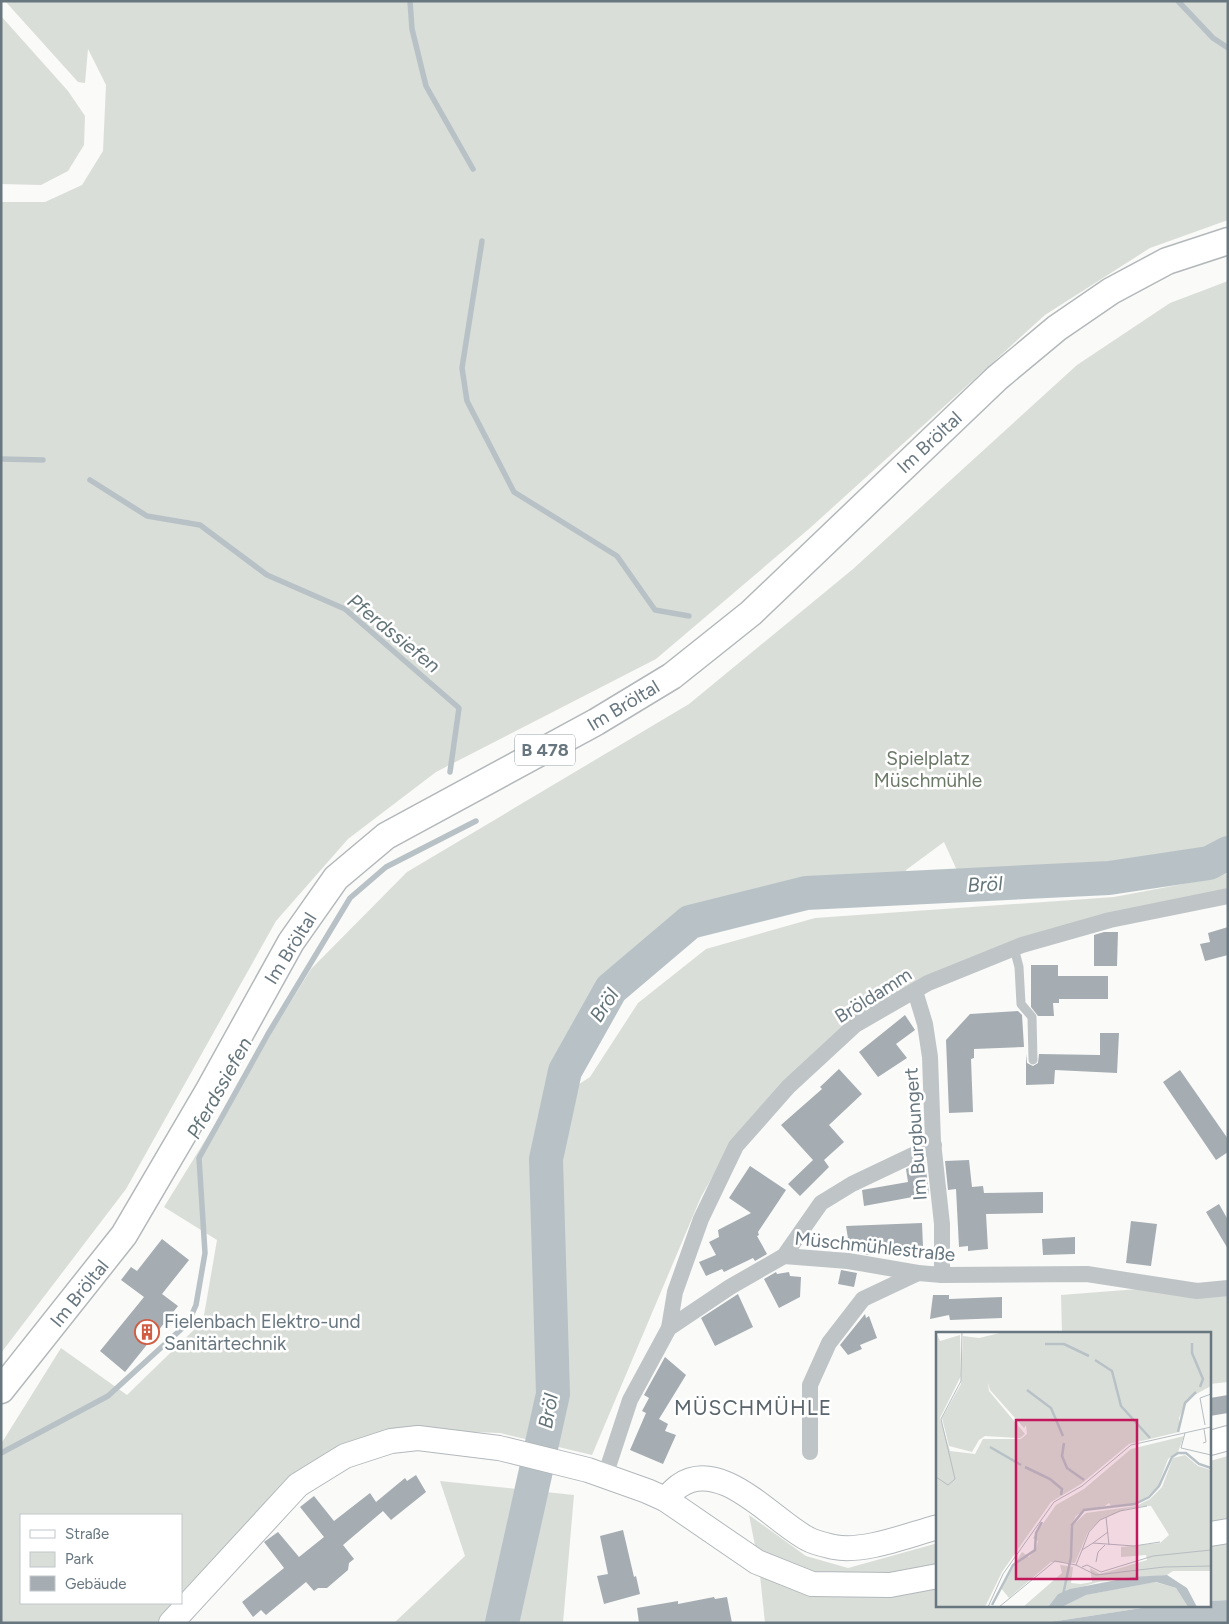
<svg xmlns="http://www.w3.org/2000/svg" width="1229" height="1624" font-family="Figtree,sans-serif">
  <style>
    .green { fill: #daded8 }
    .water { fill: #b8c2c6 }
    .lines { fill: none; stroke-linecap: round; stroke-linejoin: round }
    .stream { stroke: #b8c2c6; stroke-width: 5.5 }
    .river { stroke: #b8c2c6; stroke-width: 34 }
    .building { fill: #a5adb2 }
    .secondary-casing { stroke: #b2b8bc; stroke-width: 26 }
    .primary-casing { stroke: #b3b8bb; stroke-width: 29 }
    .lane { stroke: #bfc4c7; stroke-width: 9 }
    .street { stroke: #bfc4c7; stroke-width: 16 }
    .secondary { stroke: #fff; stroke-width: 24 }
    .primary { stroke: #fff; stroke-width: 26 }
    .labels { text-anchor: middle; stroke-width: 5; stroke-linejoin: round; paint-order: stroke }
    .shield { fill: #fff; stroke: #959fa5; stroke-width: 1 }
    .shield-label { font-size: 18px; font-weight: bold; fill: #67767f }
    .street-label { font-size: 19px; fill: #67767f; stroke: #fff }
    .park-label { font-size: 19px; fill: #6a7866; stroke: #fff }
    .poi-label { font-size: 19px; fill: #67767f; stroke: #fff; text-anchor: start }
    .water-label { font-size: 20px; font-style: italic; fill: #637479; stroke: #fff }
    .quarter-label { font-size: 21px; letter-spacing: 1px; fill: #59646b; stroke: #fff }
    .inset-river { fill: none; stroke: #b8c2c6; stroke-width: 2.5 }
    .inset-road { fill: none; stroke: #b6bdc1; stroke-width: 1 }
    .view { fill: #c2185b; fill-opacity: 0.15; stroke: #c2185b; stroke-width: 2.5 }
    .inset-edge { fill: none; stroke: #67767f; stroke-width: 2.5 }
  </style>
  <rect width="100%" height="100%" fill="#fafaf8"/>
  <!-- green -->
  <g class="green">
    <polygon points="5,1 1228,1 1228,220 1150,248 1045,315 810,528 656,659 436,772 348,839 276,921 126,1189 1,1353 1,202 45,202 82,185 103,151 106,85 88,49 85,83 78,82"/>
    <polygon points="1,16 68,91 85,116 84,145 68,171 41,185 1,184"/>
    <polygon points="1228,281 1228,846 1209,856 1105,868 960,877 944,842 906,870 907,881 809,885 688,918 603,983 556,1067 542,1108 590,1077 638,1003 706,949 815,918 1114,897 1215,878 1228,873 1228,892 1118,913 854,1021 730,1146 701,1197 592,1455 500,1433 407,1430 348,1447 181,1596 181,1515 21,1515 21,1603 175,1603 156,1623 1,1623 1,1444 61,1348 127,1395 203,1321 217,1240 164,1207 311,969 407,872 689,704 853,569 1077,365 1170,303"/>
    <polygon points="1228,1282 1228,1382 1210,1384 1210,1333 1062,1333 1061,1295"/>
    <polygon points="1228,1456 1228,1600 1210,1601 1210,1461"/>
    <polygon points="440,1481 574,1495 563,1623 394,1623 465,1556"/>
    <polygon points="749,1515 806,1556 848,1568 938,1543 938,1605 1161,1605 1044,1623 765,1623 759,1566"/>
  </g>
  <!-- water -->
  <polygon class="water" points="1228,1600 1228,1623 1044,1623 1161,1605 1210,1605 1210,1601"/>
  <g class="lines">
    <!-- stream -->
    <g class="stream">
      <polyline points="410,1 412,29 426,86 473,169"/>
      <polyline points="1178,1 1213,38 1228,48"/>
      <polyline points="482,241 462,368 467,401 514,492 617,556 655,610 689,616"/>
      <polyline points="1,459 43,460"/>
      <polyline points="90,480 147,516 200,525 267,575 345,609 459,708 450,772"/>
      <polyline points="1,1453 108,1396 188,1323 196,1305 205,1253 199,1158 268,1034 350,898 386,867 476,821"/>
    </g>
    <!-- river -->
    <polyline class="river" points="502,1623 553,1394 546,1159 565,1071 611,989 690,922 806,893 1109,878 1209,863 1228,853"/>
  </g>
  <!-- building -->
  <g class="building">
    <polygon points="1228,927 1228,955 1205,961 1200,944 1210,942 1208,933"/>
    <polygon points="1104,932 1118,932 1117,966 1094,966 1094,935"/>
    <polygon points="1031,965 1058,965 1058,976 1108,976 1108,999 1059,999 1059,1003 1053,1003 1054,1016 1038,1016 1031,1007"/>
    <polygon points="1018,1011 1022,1015 1024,1047 974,1049 974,1058 971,1059 973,1112 949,1113 946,1040 970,1014"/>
    <polygon points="905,1015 915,1030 896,1044 907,1058 878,1077 859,1052"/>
    <polygon points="1100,1033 1119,1033 1117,1073 1055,1070 1054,1084 1026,1085 1026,1054 1027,1063 1033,1066 1038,1063 1039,1054 1100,1055"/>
    <polygon points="839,1069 862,1094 829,1125 844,1142 824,1160 829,1167 800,1196 788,1184 813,1160 781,1125 822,1089 820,1087"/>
    <polygon points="1180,1070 1228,1139 1228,1152 1216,1160 1163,1082"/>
    <polygon points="969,1160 972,1187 983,1186 984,1193 1043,1192 1043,1213 986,1214 988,1249 968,1251 968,1246 959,1247 956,1189 948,1190 945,1161"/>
    <polygon points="925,1161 929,1194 864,1206 862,1190 908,1182 906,1169"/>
    <polygon points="750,1166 786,1190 758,1232 759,1235 757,1236 767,1254 755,1261 753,1258 724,1272 722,1269 706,1276 699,1262 716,1255 709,1242 719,1237 718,1230 751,1213 729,1198"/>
    <polygon points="1219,1204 1228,1220 1228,1249 1206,1212"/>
    <polygon points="1131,1221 1157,1224 1151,1266 1126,1263"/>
    <polygon points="922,1223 923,1247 869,1255 850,1251 846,1226"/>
    <polygon points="1075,1237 1075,1254 1043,1255 1042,1239"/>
    <polygon points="162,1239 189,1260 162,1294 178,1306 125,1372 100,1351 144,1297 121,1280 131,1267 137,1271"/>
    <polygon points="841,1270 857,1273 854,1287 838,1284"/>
    <polygon points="776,1272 777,1274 789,1272 790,1276 801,1277 800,1297 779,1308 764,1279"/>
    <polygon points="738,1294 753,1327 715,1346 701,1318"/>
    <polygon points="933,1295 949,1295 949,1299 1002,1297 1002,1318 950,1320 949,1315 930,1319"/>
    <polygon points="865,1314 866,1318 869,1316 877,1338 860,1345 862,1349 848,1355 840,1345"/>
    <polygon points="665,1357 686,1375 659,1419 668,1424 665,1431 676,1435 663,1464 630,1450 646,1413 642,1411 649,1398 644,1395"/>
    <polygon points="1228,1395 1228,1413 1210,1416 1210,1398"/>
    <polygon points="416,1475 426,1492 391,1520 383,1511 343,1545 354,1559 349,1563 348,1570 327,1588 318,1588 314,1591 306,1582 266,1615 261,1610 253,1617 242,1602 284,1568 264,1542 278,1532 299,1557 324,1537 300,1507 314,1496 334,1521 370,1493 376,1502 405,1478 407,1481"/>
    <polygon points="623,1530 634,1577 636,1576 640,1594 604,1604 597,1576 608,1574 600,1536"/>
    <polygon points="714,1597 715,1599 727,1597 732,1623 639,1623 637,1608 678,1601 678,1604"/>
  </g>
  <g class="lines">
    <defs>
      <g id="secondary">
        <polyline points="1210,1443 1228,1438"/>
        <path d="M665,1499C669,1495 674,1490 679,1486C721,1456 774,1522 808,1539C815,1543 826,1545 834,1547C864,1553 908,1535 938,1527"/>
        <polyline points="1210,1534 1228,1531"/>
        <polyline points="171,1623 298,1485 345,1456 391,1441 418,1438 499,1448 588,1470 647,1491 665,1499 757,1562 812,1584 890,1585 938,1576"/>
      </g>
      <polyline id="primary" points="1,1390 124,1235 209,1090 291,942 336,878 386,836 596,722 672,676 751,613 997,378 1057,328 1111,291 1167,261 1228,241"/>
    </defs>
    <!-- secondary casing -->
    <use href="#secondary" class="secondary-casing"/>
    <!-- primary casing -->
    <use href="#primary" class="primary-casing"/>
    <!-- lane -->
    <polyline class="lane" points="1014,948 1019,967 1021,1004 1032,1017 1033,1060"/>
    <!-- street -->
    <g class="street">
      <polyline points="915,991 925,1024 930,1057 933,1142 942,1224 942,1275"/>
      <polyline points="784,1256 821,1203 852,1184 934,1145"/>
      <polyline points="669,1328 675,1292 701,1219 736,1146 789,1086 855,1025 928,983 1022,945 1110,920 1228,896"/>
      <polyline points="810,1452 810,1385 829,1343 863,1299 918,1273"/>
      <polyline points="605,1476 630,1400 669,1328 730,1287 784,1256 848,1261 918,1273 942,1275 1087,1274 1197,1291 1228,1288"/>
    </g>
    <!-- secondary -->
    <use href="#secondary" class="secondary"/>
    <!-- primary -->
    <use href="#primary" class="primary"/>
  </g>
  <!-- icons -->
  <defs>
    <symbol id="building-ring" viewBox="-11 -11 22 22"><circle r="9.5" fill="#fff" stroke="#d05c42" stroke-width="1.5"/><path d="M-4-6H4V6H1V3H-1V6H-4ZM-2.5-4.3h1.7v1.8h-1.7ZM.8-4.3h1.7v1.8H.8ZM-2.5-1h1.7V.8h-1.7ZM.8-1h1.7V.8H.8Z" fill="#d05c42"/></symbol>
  </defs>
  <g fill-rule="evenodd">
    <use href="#building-ring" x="133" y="1318" width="28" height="28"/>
  </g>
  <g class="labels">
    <!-- shield labels -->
    <rect class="shield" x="515" y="734.5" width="60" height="31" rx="4"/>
    <g class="shield-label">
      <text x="545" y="756">B 478</text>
    </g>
    <!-- street labels -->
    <g class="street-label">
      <text transform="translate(929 442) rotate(-43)" y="7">Im Bröltal</text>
      <text transform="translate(623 705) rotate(-31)" y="7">Im Bröltal</text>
      <text transform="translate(290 948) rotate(-58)" y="7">Im Bröltal</text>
      <text transform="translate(873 995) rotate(-32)" y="7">Bröldamm</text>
      <text transform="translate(915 1134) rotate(-94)" y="7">Im Burgbungert</text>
      <text transform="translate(875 1246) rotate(6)" y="7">Müschmühlestraße</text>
      <text transform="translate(79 1293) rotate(-51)" y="7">Im Bröltal</text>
    </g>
    <!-- park labels -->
    <g class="park-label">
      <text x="928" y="765">Spielplatz<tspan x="928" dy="22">Müschmühle</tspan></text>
    </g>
    <!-- poi labels -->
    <g class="poi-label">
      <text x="164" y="1328">Fielenbach Elektro-und<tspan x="164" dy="22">Sanitärtechnik</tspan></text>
    </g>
    <!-- water labels -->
    <g class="water-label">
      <text transform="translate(394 633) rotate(39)" y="7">Pferdssiefen</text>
      <text transform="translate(985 884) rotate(-3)" y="7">Bröl</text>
      <text transform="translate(604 1005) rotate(-57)" y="7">Bröl</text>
      <text transform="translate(219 1088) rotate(-61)" y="7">Pferdssiefen</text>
      <text transform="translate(548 1411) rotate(-80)" y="7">Bröl</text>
    </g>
    <!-- quarter labels -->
    <g class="quarter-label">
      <text x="753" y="1415">MÜSCHMÜHLE</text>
    </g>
  </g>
  <!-- overview -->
  <g transform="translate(936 1332)">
    <rect width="275" height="275" fill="#fafaf8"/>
    <path d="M0,0L4,9L24,3L25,44L4,86L14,119L39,122L47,107H85L91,102L90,93L88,96L54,58L52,51L53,59L89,102L84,106L49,104L43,108L36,120L13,114L6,86L25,52L27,4L43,6L68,0H275V54L251,67L243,86V100L193,112L145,152L115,170L66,240L49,275H0ZM248,104L242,120L232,127L222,154L212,164L199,172L175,174L173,171L169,174L148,178L140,184L134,196L150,181L200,174L214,167L226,155L237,126L249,123L262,134L275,138V239H237L231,243L162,250L122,262L112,275H87L126,241L124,233L137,235L135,251L145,252L156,250L154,236L164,242L211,228L210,223L185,225V215L224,211L233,203L215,174H210L190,177L164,188L152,200L139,231L115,230L73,266L65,256L86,220L93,225L100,217L102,209L97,206L120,173L148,157L195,117ZM219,250L240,256L252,275H126L149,263Z" fill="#daded8"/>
    <path d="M231,243L251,256L261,275H252L240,256L220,250L150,263L126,275H112L122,262L134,257L196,245Z" fill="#b8c2c6"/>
    <path class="inset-river" d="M256,11V21L267,47L264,55M109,12H128L153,24M159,28L176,39L185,74L214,106M91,58L115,76L127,104M242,100L249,71L260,60M128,111L126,124L131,136L148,148M54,115L85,133M89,135L114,147L126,157L125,163M127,263L135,225L136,193L148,178L199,172L213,165L223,154L236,125L242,121H250L263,132L275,136M56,273L77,233L99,218L100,201L106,190"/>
    <path class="inset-road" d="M269,93L264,66L275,62M249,101L245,116L275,123M267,111L270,110L268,97M0,145L12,153L19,147L5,87L25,49L26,0M170,185L173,213M157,211L172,200M146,218L153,200L164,188L184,179L211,174M160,230L162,220L169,213M140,233L146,218L157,211L198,214L224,210M146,235L151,233L165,240L217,224L275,218M52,275L67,242L118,170L146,154L195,113L275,95M63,275L119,229L140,233L160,243L228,235L275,234"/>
    <path class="view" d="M80,88H201V247H80Z"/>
    <rect width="275" height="275" class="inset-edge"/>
  </g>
  <!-- border -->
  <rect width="1229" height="1624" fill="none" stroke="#67767f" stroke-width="5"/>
  <!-- legend -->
  <rect x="20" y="1514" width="162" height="90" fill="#ffffff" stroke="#c2c8cc"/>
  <rect x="30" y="1530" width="25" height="8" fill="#ffffff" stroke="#c2c8cc"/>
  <text x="65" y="1539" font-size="15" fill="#67767f">Straße</text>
  <rect x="30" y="1552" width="25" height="15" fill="#daded8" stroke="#c2c8cc"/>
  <text x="65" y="1564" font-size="15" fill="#67767f">Park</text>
  <rect x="30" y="1576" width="25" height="15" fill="#a5adb2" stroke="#c2c8cc"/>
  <text x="65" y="1589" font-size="15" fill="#67767f">Gebäude</text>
</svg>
